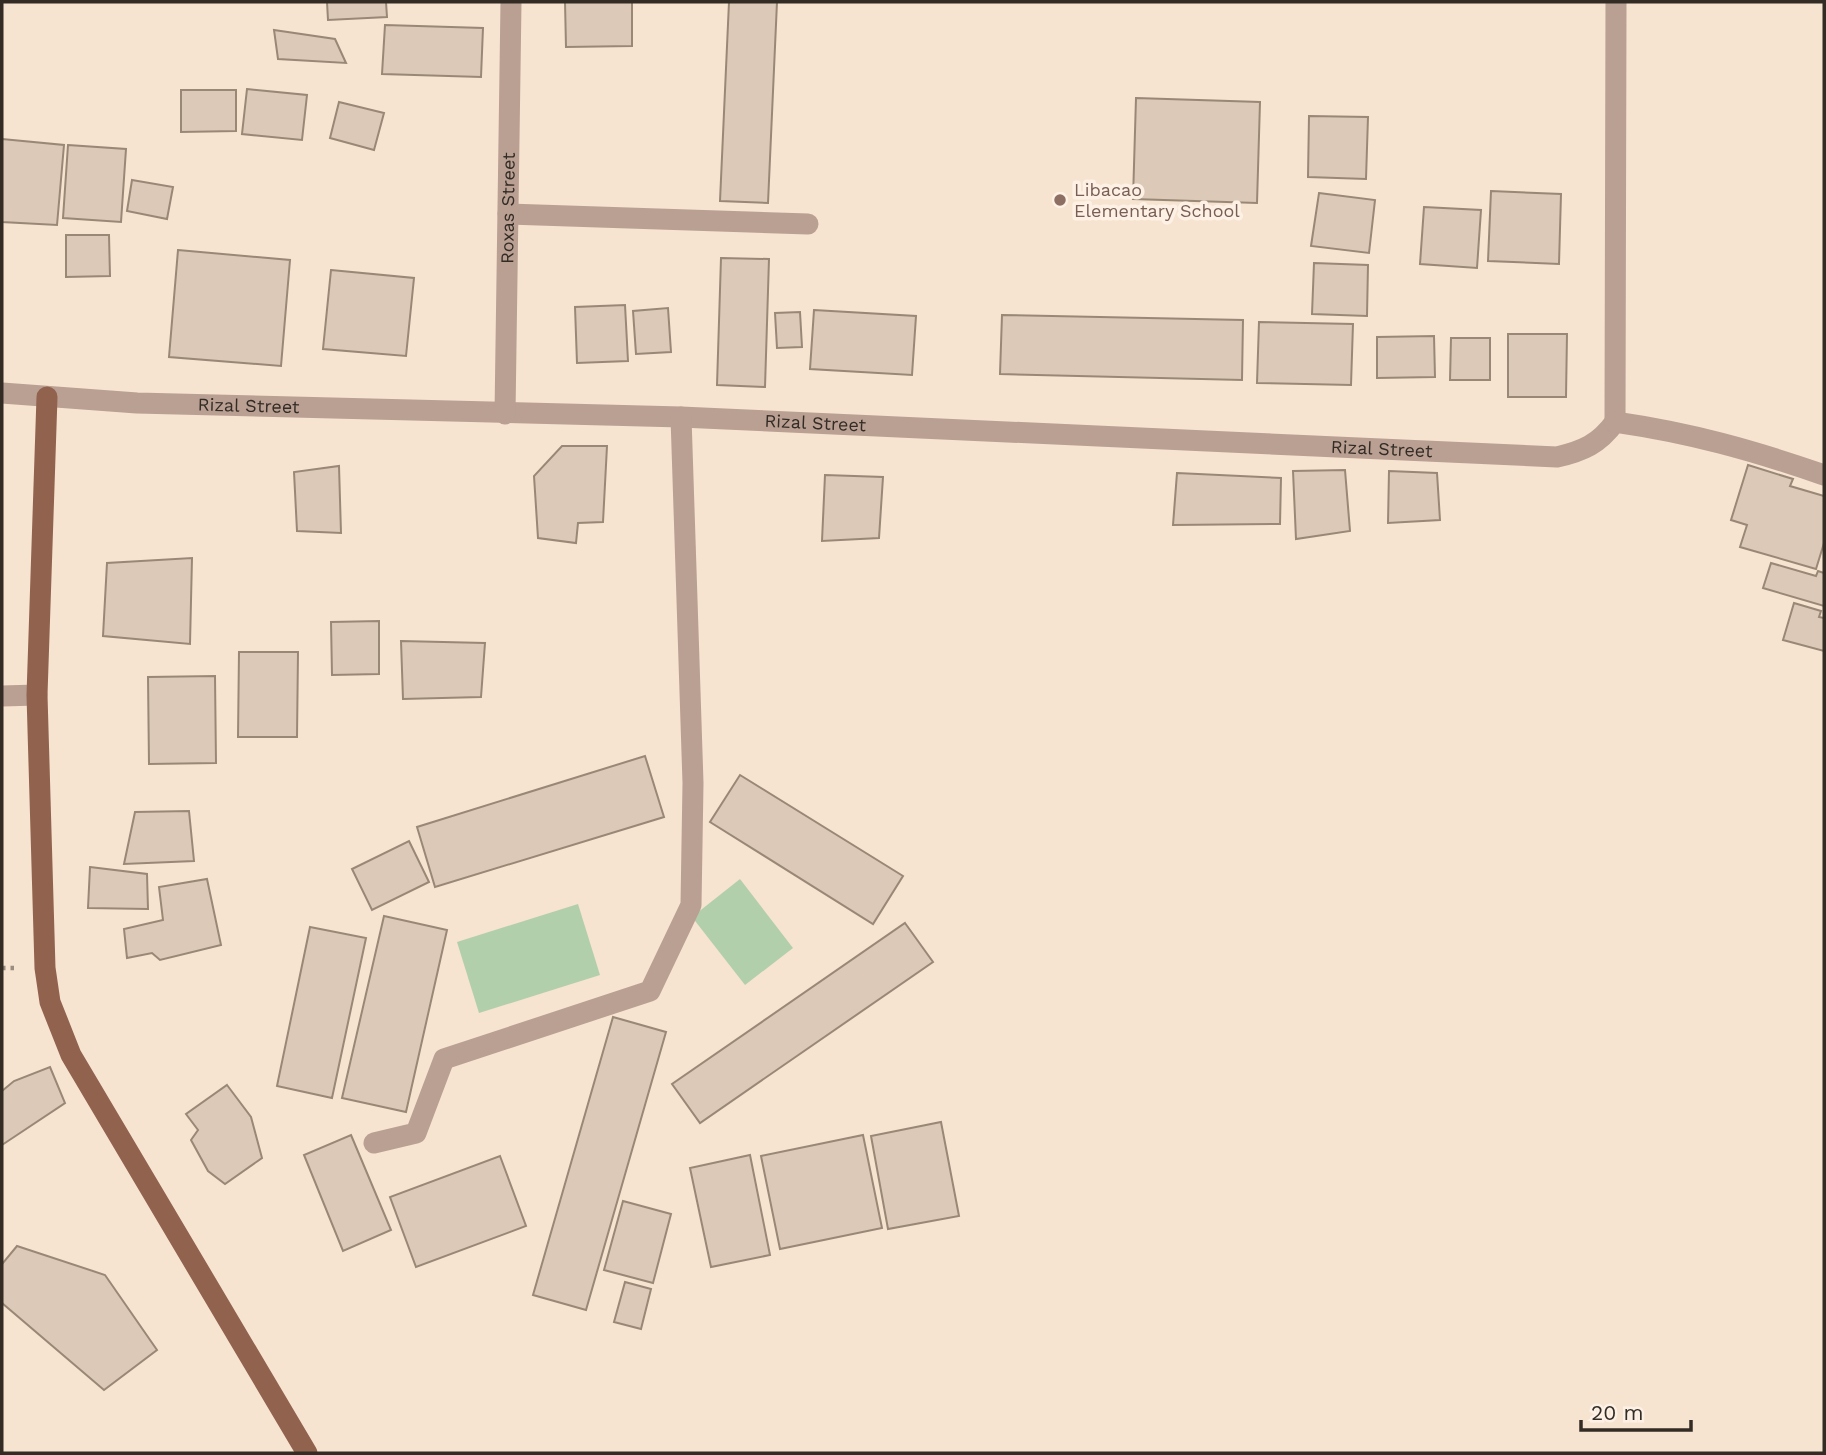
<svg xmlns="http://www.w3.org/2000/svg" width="1826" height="1455" font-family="'Work Sans',sans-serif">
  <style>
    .green { fill: #b2cfac }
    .building { fill: #dcc9b7; stroke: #9a8877; stroke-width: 2 }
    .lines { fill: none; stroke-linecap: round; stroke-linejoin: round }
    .path { stroke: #9a8d7f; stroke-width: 4.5; stroke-dasharray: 3.5 5; stroke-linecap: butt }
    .minor { stroke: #ba9f93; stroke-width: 21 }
    .major { stroke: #91624e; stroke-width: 21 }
    .education-dot { fill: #8d6e63; stroke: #fdf1e6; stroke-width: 2.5 }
    .labels { text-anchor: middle; stroke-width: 7; stroke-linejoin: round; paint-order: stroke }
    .education-label { font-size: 18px; fill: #785e54; stroke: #fdf1e6; text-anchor: start }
    .street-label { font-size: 18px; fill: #332c25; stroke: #fdf1e6 }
  </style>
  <rect width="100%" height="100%" fill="#f6e3d0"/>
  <!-- green -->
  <g class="green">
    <polygon points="740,879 793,948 745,985 692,917"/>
    <polygon points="578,904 600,975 479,1013 457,942"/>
  </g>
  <!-- building -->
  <g class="building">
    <polygon points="327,2 386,2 387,17 328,20"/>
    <polygon points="565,2 632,2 632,46 566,47"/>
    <polygon points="729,2 777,2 768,203 720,201"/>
    <polygon points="385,25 483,28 481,77 382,74"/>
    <polygon points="274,30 335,39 346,63 278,59"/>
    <polygon points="247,89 307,95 302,140 242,134"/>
    <polygon points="181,90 236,90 236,131 181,132"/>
    <polygon points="1136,98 1260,102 1257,203 1133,199"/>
    <polygon points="339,102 384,113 374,150 330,138"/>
    <polygon points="1309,116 1368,117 1366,179 1308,177"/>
    <polygon points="2,139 64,145 57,225 2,222"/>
    <polygon points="68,145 126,149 121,222 63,218"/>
    <polygon points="132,180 173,187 167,219 127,211"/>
    <polygon points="1491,191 1561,194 1559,264 1488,261"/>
    <polygon points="1319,193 1375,200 1369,253 1311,246"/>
    <polygon points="1424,207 1481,210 1477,268 1420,264"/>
    <polygon points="66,235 109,235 110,276 66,277"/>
    <polygon points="178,250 290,260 281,366 169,357"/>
    <polygon points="721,258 769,259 765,387 717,385"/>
    <polygon points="1314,263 1368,265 1367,316 1312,314"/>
    <polygon points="331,270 414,278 406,356 323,349"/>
    <polygon points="625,305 628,361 577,363 575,307"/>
    <polygon points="668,308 671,352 636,354 633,311"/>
    <polygon points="814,310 916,316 912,375 810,369"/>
    <polygon points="800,312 802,347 777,348 775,313"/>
    <polygon points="1002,315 1243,320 1242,380 1000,374"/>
    <polygon points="1259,322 1353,324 1351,385 1257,383"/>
    <polygon points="1508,334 1567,334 1566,397 1508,397"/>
    <polygon points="1434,336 1435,377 1377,378 1377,337"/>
    <polygon points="1451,338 1490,338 1490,380 1450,380"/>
    <polygon points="562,446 607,446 603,522 578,523 576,543 538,538 534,476"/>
    <polygon points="1748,465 1793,479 1790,486 1824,496 1824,543 1816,569 1740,547 1747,525 1731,520"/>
    <polygon points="339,466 341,533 297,531 294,472"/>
    <polygon points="1345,470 1350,531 1296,539 1293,471"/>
    <polygon points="1389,471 1437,473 1440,520 1388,523"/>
    <polygon points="1177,473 1281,478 1280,524 1173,525"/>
    <polygon points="825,475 883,477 879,538 822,541"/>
    <polygon points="192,558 190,644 103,636 107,563"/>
    <polygon points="1771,563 1816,576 1818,571 1824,573 1824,606 1763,588"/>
    <polygon points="1794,603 1821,611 1819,617 1824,618 1824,651 1783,640"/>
    <polygon points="379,621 379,674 332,675 331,622"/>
    <polygon points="401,641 485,643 481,697 403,699"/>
    <polygon points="239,652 298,652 297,737 238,737"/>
    <polygon points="215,676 216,763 149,764 148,677"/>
    <polygon points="645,756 664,817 435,887 417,827"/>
    <polygon points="740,775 903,876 873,924 710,822"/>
    <polygon points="189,811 194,861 124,864 135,812"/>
    <polygon points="409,841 429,882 372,910 352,869"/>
    <polygon points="90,867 147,874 148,909 88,908"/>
    <polygon points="207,879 221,945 160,960 152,953 127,958 124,929 163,920 159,887"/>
    <polygon points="384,916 447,930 406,1112 342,1098"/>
    <polygon points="905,923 933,962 700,1123 672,1084"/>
    <polygon points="310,927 366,938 332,1098 277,1086"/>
    <polygon points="613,1017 666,1032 586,1310 533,1295"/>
    <polygon points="50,1067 65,1103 2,1145 2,1091 14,1081"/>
    <polygon points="227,1085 251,1117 262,1158 225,1184 208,1171 191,1140 198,1130 186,1114"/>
    <polygon points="941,1122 959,1216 888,1229 871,1136"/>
    <polygon points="351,1135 391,1230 343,1251 304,1155"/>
    <polygon points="863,1135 882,1228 780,1249 761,1156"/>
    <polygon points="750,1155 770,1255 711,1267 690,1168"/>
    <polygon points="500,1156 526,1226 416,1267 390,1197"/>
    <polygon points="623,1201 671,1214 653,1283 604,1270"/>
    <polygon points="17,1246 105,1275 157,1350 104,1390 2,1303 2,1264"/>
    <polygon points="625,1282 651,1289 641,1329 614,1322"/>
  </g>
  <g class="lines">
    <!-- path -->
    <polyline class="path" points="2,968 16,968"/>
    <!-- minor -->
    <g class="minor">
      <polyline points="508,214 808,224"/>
      <path id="s1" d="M2,393L137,403L681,417L1557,457C1583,451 1599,444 1615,422"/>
      <path id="s2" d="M505,414L511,2"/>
      <polyline points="1615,422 1616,2"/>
      <path d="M1615,422C1691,433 1752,450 1824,475"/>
      <polyline points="2,696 37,695"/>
      <polyline points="374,1143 416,1133 444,1059 650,991 691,905 693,783 681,417"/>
    </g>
    <!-- major -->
    <polyline class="major" points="47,397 37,695 45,968 50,1002 71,1055 307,1453"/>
  </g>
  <!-- markers -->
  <circle class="education-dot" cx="1060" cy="200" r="7"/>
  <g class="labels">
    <!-- education labels -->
    <g class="education-label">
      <text x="1074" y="196">Libacao<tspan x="1074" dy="21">Elementary School</tspan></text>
    </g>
    <!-- street labels -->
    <g class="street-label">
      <text dy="6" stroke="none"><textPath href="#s2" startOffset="206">Roxas Street</textPath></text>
      <text dy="6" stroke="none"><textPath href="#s1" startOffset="247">Rizal Street</textPath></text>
      <text dy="6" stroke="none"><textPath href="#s1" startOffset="814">Rizal Street</textPath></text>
      <text dy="6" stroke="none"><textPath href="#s1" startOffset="1381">Rizal Street</textPath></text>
    </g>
  </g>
  <!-- border -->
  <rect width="1826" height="1455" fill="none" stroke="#332c25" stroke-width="7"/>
  <!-- scale -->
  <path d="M1581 1420v10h110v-10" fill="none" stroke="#332c25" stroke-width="3.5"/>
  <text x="1591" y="1420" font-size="21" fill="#332c25" stroke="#fdf1e6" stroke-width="5" paint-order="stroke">20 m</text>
</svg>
